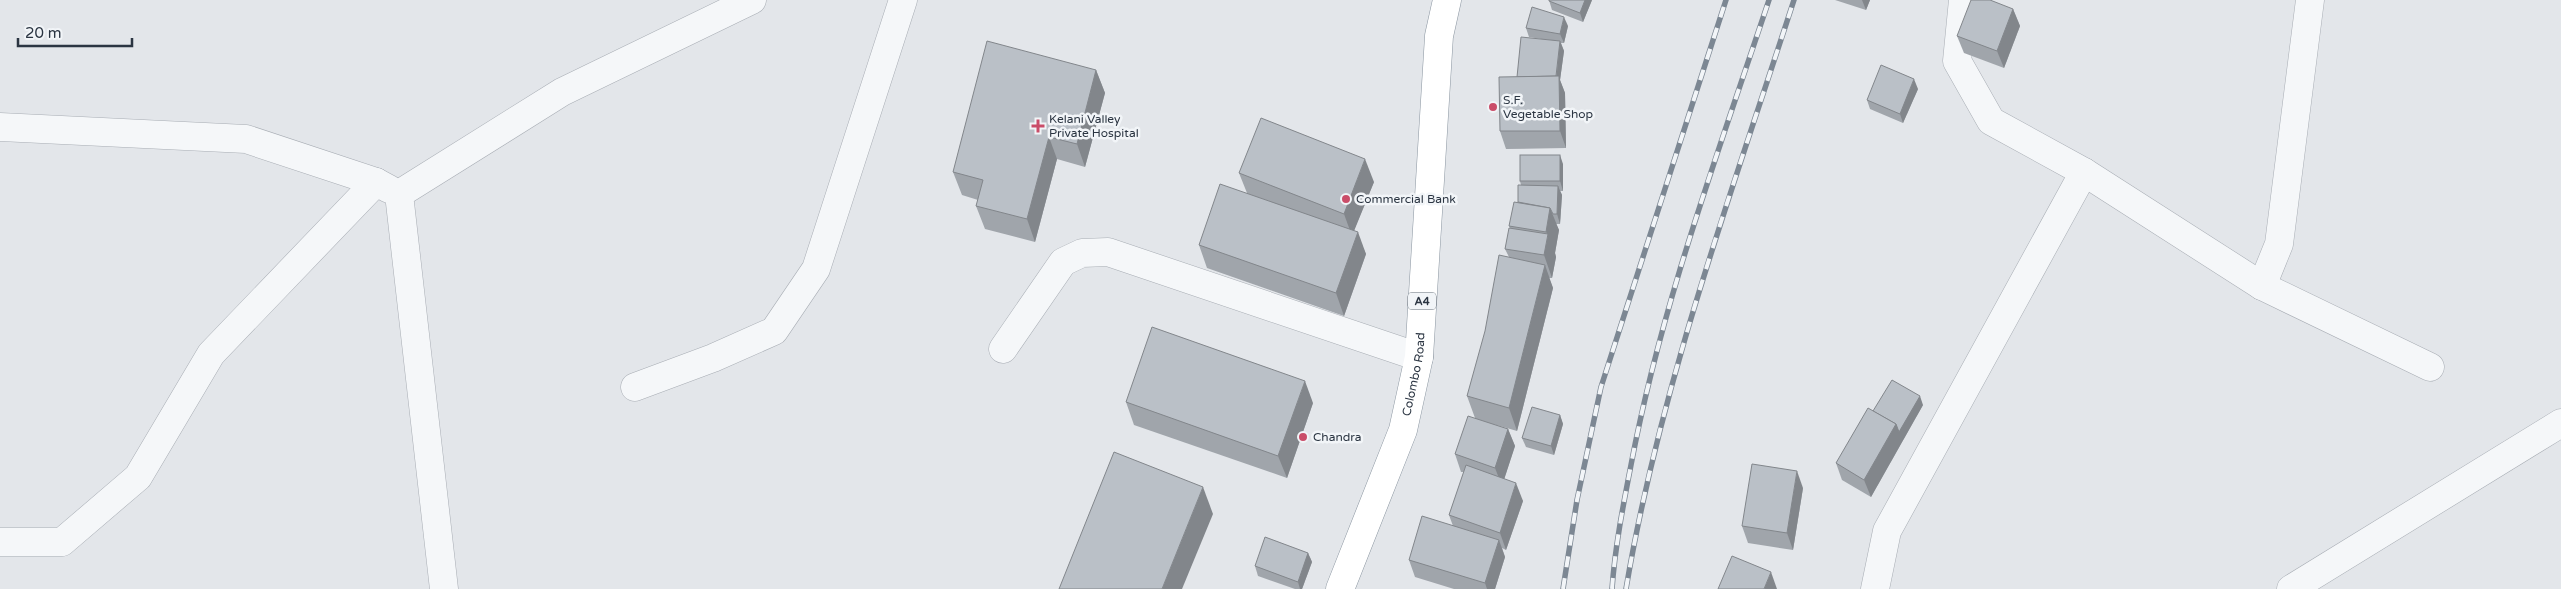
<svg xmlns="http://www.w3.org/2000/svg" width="2561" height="589" font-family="'Varela Round',sans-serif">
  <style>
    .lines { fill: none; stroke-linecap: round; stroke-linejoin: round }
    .street-casing { stroke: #a8adb4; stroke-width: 29 }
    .highway-casing { stroke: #8a95a0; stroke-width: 29 }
    .street { stroke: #f5f7f9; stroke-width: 28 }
    .highway { stroke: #fff; stroke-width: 28 }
    .rail-casing { stroke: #7c8793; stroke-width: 5.5 }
    .rail { stroke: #f2f5f8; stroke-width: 4; stroke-dasharray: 11; stroke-linecap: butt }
    .wall { fill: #a0a5ab }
    .shaded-wall { fill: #82868b }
    .building { fill: #bac0c7; stroke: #82868b }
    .poi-dot { fill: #ca4d69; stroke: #f2f5f8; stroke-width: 2 }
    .labels { text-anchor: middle; stroke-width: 5; stroke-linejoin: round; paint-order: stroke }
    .shield { fill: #f2f5f8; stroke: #676f79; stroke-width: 1 }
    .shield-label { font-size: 11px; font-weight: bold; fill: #2b3542 }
    .poi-label { font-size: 12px; fill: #2b3542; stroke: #f2f5f8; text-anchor: start }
    .street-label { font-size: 12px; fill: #2b3542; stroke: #f2f5f8 }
  </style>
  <rect width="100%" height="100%" fill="#e3e6ea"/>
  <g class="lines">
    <defs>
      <g id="street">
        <polyline points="1963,0 1957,61 1991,121 2084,172 2262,286 2430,367"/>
        <polyline points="0,127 246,139 376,182 389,189"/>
        <polyline points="2262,286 2279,244 2310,0"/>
        <polyline points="1003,349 1063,262 1082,253 1108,252 1419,357"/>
        <polyline points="635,387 713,358 774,331 816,269 903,0"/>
        <polyline points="0,542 62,542 138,477 211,354 376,182"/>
        <polyline points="444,589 399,194 562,92 752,0"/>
        <polyline points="1875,589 1887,531 2084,172"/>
        <polyline points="2291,589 2561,423"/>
      </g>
      <g id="highway">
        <path id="s1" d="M1340,589L1403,430L1419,357L1439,36L1447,0"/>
      </g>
    </defs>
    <!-- street casing -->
    <use href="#street" class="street-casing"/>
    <!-- highway casing -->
    <use href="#highway" class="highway-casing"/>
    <!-- street -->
    <use href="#street" class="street"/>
    <!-- highway -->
    <use href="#highway" class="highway"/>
    <defs>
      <g id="rail">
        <polyline points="1563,589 1577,500 1601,387 1726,0"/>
        <path d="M1612,589C1615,547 1623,506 1631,465C1661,306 1718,153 1769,0"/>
        <path d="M1626,589C1660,387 1731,194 1794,0"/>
      </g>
    </defs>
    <!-- rail casing -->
    <use href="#rail" class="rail-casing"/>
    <!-- rail -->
    <use href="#rail" class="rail"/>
  </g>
  <!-- wall -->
  <g class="wall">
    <polygon points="1549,0 1592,0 1583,22 1552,10"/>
    <polygon points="1835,0 1870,0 1866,10"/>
    <polygon points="2013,9 2020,26 2004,68 1964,53 1957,36"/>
    <polygon points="1568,26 1564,43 1561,43 1564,51 1560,80 1565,93 1566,148 1506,149 1500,131 1517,77 1541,39 1529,37 1526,28"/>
    <polygon points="1096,70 1105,93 1085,167 1057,159 1035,242 985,229 976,206 978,200 962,195 953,172"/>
    <polygon points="1918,89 1903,123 1870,109 1867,100"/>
    <polygon points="1563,164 1563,191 1560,191 1562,195 1560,224 1556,224 1559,230 1555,253 1556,257 1552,278 1549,278 1553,288 1517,431 1493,424 1508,429 1515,446 1504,479 1523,501 1506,550 1502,548 1505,557 1495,589 1454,589 1415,577 1409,560 1453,526 1449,515 1464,472 1461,472 1455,454 1475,418 1467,396 1509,257 1505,249 1510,228 1509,226 1518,202 1521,185 1520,181"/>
    <polygon points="1239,173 1374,182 1354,230 1366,254 1344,316 1207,268 1199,245 1247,193"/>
    <polygon points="1126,402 1313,403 1287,478 1134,425"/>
    <polygon points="1923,405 1871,497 1842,480 1836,463 1873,411"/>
    <polygon points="1560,415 1563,424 1554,455 1526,447 1522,438"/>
    <polygon points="1803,488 1793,550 1748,543 1742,526"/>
    <polygon points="1308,553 1312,562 1302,589 1295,589 1258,576 1255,566"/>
  </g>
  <!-- shaded-wall -->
  <g class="shaded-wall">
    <polygon points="1585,0 1592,0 1583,22 1580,13"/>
    <polygon points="1862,0 1870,0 1866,10"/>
    <polygon points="2013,9 2020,26 2004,68 1997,51"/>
    <polygon points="1564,17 1568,26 1564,43 1560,34"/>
    <polygon points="1560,41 1564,51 1560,80 1565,93 1566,148 1560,131 1556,82"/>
    <polygon points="1096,70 1105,93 1085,167 1077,144"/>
    <polygon points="1914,79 1918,89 1903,123 1900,114"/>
    <polygon points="1049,137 1057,159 1035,242 1027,219"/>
    <polygon points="1560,155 1563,164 1563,191 1560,181"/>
    <polygon points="1365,159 1374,182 1352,236 1344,214"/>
    <polygon points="1558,186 1562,195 1560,224 1557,214"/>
    <polygon points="1550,208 1559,230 1555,253 1556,257 1552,278 1544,255 1548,235 1546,232"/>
    <polygon points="1358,232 1366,254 1344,316 1336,293"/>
    <polygon points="1545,265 1553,288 1517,431 1509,408"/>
    <polygon points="1305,381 1313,403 1287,478 1278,456"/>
    <polygon points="1920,396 1923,405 1871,497 1864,480 1896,424"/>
    <polygon points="1560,415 1563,424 1554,455 1551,446"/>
    <polygon points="1508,429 1515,446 1502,486 1495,468"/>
    <polygon points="1797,471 1803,488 1793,550 1787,533"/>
    <polygon points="1516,483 1523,501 1506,550 1500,533"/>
    <polygon points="1203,487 1213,514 1182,589 1162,589"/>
    <polygon points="1499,540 1505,557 1495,589 1487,589 1485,583"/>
    <polygon points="1308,553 1312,562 1302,589 1300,589 1298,582"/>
    <polygon points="1771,572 1777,589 1764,589"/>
  </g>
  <!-- building -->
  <g class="building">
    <polygon points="1549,0 1585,0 1580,13 1549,1"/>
    <polygon points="1971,0 1990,0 2013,9 1997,51 1957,36"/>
    <polygon points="1532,7 1564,17 1560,34 1526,28"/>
    <polygon points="1521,37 1560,41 1556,76 1517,77"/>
    <polygon points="987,41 1096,70 1077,144 1049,137 1027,219 976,206 983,180 953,172"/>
    <polygon points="1881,65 1914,79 1900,114 1867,100"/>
    <polygon points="1559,76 1560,131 1500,131 1499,77"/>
    <polygon points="1261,118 1365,159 1344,214 1239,173"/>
    <rect x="1520" y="155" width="40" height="26"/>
    <polygon points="1220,184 1358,232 1336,293 1199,245"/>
    <polygon points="1518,185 1558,186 1557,214 1553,214 1550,208 1518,202"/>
    <polygon points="1514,202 1550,208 1546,232 1509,226"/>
    <polygon points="1509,228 1548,234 1544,255 1505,249"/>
    <polygon points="1499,255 1545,265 1509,408 1467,396 1485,331"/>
    <polygon points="1152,327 1305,381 1278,456 1126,402"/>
    <polygon points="1892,380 1920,396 1899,432 1896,424 1873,411"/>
    <polygon points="1532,407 1560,415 1551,446 1522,438"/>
    <polygon points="1868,408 1896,424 1864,480 1836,463"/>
    <polygon points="1468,416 1508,429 1495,468 1455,454"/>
    <polygon points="1114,452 1203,487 1162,589 1059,589"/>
    <polygon points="1752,464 1797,471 1787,533 1742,526"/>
    <polygon points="1466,465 1516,483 1500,533 1449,515"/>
    <polygon points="1422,516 1499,540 1485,583 1409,560"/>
    <polygon points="1265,537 1308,553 1298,582 1255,566"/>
    <polygon points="1732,556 1771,572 1764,589 1718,589"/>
  </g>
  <!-- markers -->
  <g class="poi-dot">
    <circle cx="1493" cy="107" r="5"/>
    <path d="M1035.5 118.5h5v5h5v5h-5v5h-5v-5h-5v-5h5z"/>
    <circle cx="1346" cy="199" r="5"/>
    <circle cx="1303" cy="437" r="5"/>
  </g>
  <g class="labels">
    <!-- shield labels -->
    <rect class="shield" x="1408" y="292.5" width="28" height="17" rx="4"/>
    <g class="shield-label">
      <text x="1422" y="305">A4</text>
    </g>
    <!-- poi labels -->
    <g class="poi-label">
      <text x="1503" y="104">S.F.<tspan x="1503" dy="14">Vegetable Shop</tspan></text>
      <text x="1049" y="123">Kelani Valley<tspan x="1049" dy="14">Private Hospital</tspan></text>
      <text x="1356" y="203">Commercial Bank</text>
      <text x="1313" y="441">Chandra</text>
    </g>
    <!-- street labels -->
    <g class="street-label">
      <text dy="4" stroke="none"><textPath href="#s1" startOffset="228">Colombo Road</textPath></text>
    </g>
  </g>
  <!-- scale -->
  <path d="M18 38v8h114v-8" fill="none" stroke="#2b3542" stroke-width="2.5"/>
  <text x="25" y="38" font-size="15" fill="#2b3542" stroke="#f2f5f8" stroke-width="4" paint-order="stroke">20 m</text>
</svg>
